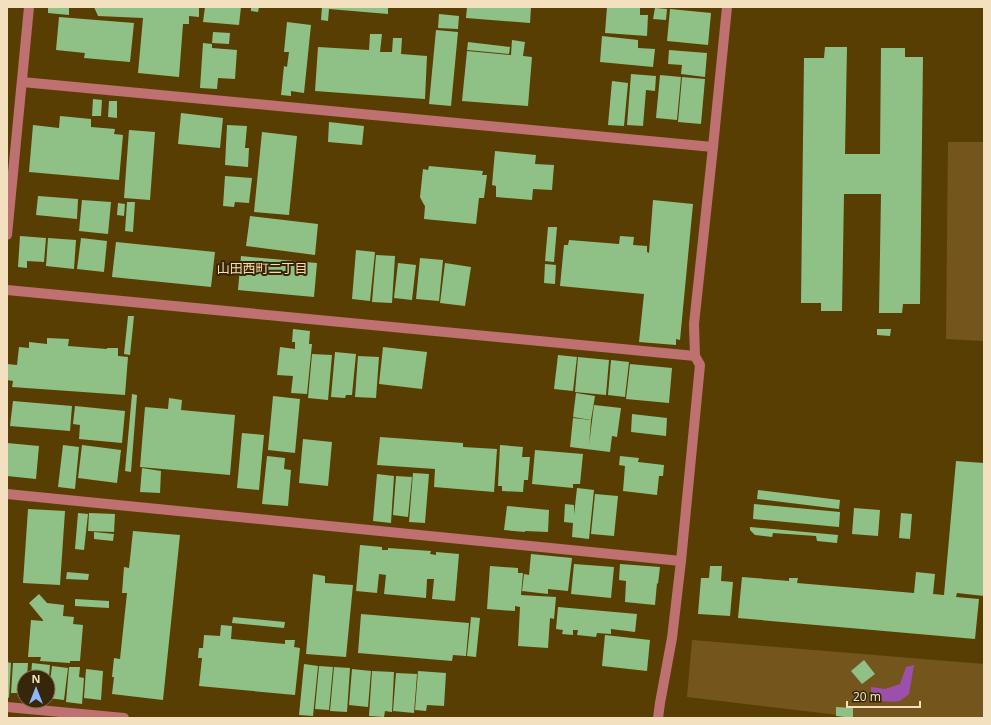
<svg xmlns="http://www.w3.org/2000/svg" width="991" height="725" font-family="'Noto Sans','Noto Sans JP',sans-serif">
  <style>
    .green { fill: #74561c }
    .water { fill: #9c50ab }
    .building { fill: #8fc186 }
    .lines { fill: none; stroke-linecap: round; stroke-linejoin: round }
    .minor { stroke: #be7170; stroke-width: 10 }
    .labels { text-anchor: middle; stroke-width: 4; stroke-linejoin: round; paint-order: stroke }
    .neighbourhood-label { font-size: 13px; fill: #fcdca6; stroke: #36270a }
  </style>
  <rect width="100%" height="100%" fill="#593e03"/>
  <!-- green -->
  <g class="green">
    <polygon points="948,142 984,142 984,341 946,339"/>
    <polygon points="692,640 984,664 984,718 864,718 687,697"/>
  </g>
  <!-- water -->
  <path class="water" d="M914,665L909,694L900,701C889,702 870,704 871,687L885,689L900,684L906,667Z"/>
  <!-- building -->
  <g class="building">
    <polygon points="48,7 69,7 69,15 48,13"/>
    <polygon points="94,7 199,7 199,17 189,16 189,24 183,24 179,77 138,73 143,18 98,16"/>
    <polygon points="205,7 241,7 239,25 203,22"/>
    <polygon points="251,7 259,7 258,12 251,11"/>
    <polygon points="322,7 388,7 388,14 329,9 328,21 321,20"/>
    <polygon points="467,7 531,7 530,23 466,18"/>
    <polygon points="607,7 640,7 640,15 648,15 647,36 605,33"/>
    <polygon points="655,8 667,9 666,20 653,19"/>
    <polygon points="670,9 711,13 708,45 667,41"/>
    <polygon points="439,14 459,16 458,29 438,28"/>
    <polygon points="59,17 134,23 130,62 84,58 85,53 56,50"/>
    <polygon points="287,22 311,25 304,93 291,91 291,96 281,95 284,66 287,67 289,52 284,52"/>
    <polygon points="436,30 458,32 451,106 429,104"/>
    <polygon points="213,32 230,33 229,44 212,43"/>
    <polygon points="370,34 382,34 380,52 392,52 393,38 402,38 401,54 427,56 425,99 315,91 318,47 369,50"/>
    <polygon points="602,36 638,40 638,48 655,49 653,67 600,62"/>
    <polygon points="512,40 525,42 523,56 532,57 528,106 462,101 467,51 511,55"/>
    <polygon points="468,42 510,47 509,54 467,50"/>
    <polygon points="203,43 212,44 212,48 237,50 235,79 218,78 217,89 200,88"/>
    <polygon points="825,47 847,47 845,154 880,154 881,48 905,48 905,57 923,57 920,304 903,304 902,313 879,313 881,194 844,194 842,311 821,311 821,303 801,303 804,58 824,58"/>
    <polygon points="669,50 707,53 705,77 681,74 682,65 668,64"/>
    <polygon points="631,74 656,76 655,91 646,90 643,126 627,125"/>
    <polygon points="660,75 681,77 677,120 656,118"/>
    <polygon points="682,77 705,79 701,124 678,122"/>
    <polygon points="612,81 628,83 624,126 608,125"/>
    <polygon points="93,99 102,100 101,116 92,116"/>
    <polygon points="109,101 117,101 117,118 108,117"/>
    <polygon points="181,113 223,118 220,148 178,144"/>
    <polygon points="60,116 91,119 91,127 115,129 114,134 123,135 119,180 29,172 33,125 59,128"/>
    <polygon points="329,122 364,126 362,145 328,142"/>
    <polygon points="227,125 247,126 245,148 249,148 248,167 225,165"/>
    <polygon points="129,130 155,132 150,200 124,198"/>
    <polygon points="262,132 297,136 289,215 254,212"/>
    <polygon points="495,151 536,155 535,164 554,165 552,190 533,189 532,200 496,197 496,186 492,185"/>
    <polygon points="429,166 483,171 482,175 487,175 484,198 479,198 476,224 424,219 425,206 423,203 420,197 423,169 428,170"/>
    <polygon points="225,176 252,178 249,203 235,202 234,207 223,206"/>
    <polygon points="38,196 78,199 77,219 36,215"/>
    <polygon points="82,200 111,202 108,234 79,231"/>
    <polygon points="653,200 693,204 680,340 676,339 676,345 639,342 644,294 560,286 564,245 568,245 569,240 619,244 620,236 634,237 633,245 647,246 647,252 649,253"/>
    <polygon points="127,202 135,202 133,232 125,231"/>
    <polygon points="118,203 125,204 124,216 117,215"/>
    <polygon points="250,216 318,224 315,255 246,246"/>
    <polygon points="548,227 557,227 554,262 545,261"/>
    <polygon points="20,236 46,238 44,262 27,261 27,268 18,267"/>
    <polygon points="48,238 76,240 74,269 46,266"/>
    <polygon points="81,238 107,241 104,272 77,269"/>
    <polygon points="116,242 215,252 211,287 112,277"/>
    <polygon points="356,250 375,252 370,301 352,299"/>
    <polygon points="376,255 395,256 392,303 372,302"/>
    <polygon points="241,256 317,263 314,297 238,290"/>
    <polygon points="420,258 443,260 439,301 416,299"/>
    <polygon points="398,263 416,265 412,300 394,298"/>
    <polygon points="445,263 471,267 465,306 440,303"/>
    <polygon points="545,264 556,265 555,284 544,283"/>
    <polygon points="128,316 134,316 130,355 124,354"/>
    <polygon points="293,329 310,331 309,344 312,344 307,394 291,393 293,376 277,375 280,347 295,349 295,342 292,342"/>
    <polygon points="877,329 891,329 890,336 877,335"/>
    <polygon points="47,338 69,339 68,346 107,349 107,348 118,348 118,356 128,357 125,395 12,387 13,381 7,380 7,364 17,365 19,347 29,348 29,342 47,344"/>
    <polygon points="383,347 427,352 422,389 379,384"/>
    <polygon points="335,352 356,354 352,395 346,395 345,398 331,397"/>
    <polygon points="312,354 332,355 328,400 308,398"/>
    <polygon points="558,355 577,357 573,391 554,389"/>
    <polygon points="358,356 379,357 376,398 355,397"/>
    <polygon points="578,357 609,360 606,395 575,392"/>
    <polygon points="611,360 629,362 625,397 608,395"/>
    <polygon points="630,364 672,368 669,403 626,399"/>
    <polygon points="576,393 595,396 591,420 573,417"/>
    <polygon points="132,394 137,395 131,472 125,471"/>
    <polygon points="273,396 300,399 295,453 268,450"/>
    <polygon points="169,398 182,400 181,410 235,415 230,475 140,467 145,407 168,409"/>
    <polygon points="13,401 72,406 70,431 10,426"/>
    <polygon points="594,405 621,408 617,437 612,436 610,452 570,447 573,418 591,420 589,445"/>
    <polygon points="75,406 125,411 122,443 79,439 80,425 73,424"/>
    <polygon points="632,414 667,418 666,436 631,432"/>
    <polygon points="242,433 264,435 259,490 237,488"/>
    <polygon points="380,437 463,443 463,447 497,449 494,492 434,487 435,469 377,465"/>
    <polygon points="303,439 332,442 328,486 299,483"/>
    <polygon points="7,443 39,446 36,479 7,476"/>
    <polygon points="63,445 79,447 75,489 58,487"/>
    <polygon points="82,445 121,450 117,483 78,478"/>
    <polygon points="500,445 523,447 522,457 530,457 528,480 524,480 523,492 502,491 502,486 498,486"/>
    <polygon points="535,450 583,454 580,484 573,484 573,488 532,484"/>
    <polygon points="267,456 285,458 284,469 291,470 288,506 262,504"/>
    <polygon points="620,456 639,458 638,462 664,465 663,476 659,476 657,495 623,491 625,466 619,465"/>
    <polygon points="956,461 984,463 984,596 957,593 956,597 979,599 975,639 738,618 742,577 789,581 789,578 798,578 797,583 914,593 916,572 935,574 933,594 944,595"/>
    <polygon points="142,468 161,471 160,493 140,492"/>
    <polygon points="413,473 429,474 425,523 409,522"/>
    <polygon points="377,474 394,476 391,523 373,521"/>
    <polygon points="396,476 412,477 408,517 393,515"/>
    <polygon points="577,488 594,490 589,539 572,537 573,523 564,522 565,504 574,505 574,515"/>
    <polygon points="758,490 840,500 839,509 757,499"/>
    <polygon points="595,494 618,496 614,536 591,534"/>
    <polygon points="754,504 840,512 839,527 753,519"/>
    <polygon points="507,506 549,510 548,532 525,531 525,532 504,530"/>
    <polygon points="854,508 880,510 878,536 852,534"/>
    <polygon points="28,509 65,511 60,585 23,583"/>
    <polygon points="78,513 88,514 84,550 75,549"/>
    <polygon points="89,513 115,514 114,532 88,531"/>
    <polygon points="901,513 912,514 910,539 899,538"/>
    <polygon points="750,527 838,535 837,543 817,541 816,536 773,533 772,537 755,535 750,530"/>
    <polygon points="133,531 180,535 163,700 112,694 114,677 112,677 114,658 120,659 127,593 122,593 124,567 129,568"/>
    <polygon points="94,532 114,534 113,541 94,539"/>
    <polygon points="360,545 382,547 382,550 388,550 388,548 431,551 430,554 436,555 436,552 459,554 455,601 432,599 434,579 427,579 426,598 384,594 386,575 379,574 377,593 356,591"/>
    <polygon points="531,554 572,558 568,591 548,589 548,594 522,591 524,574 529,575"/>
    <polygon points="574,564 614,567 611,598 571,594"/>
    <polygon points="620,564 660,567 658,584 657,583 655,605 625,602 626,581 619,580"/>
    <polygon points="490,566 518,568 518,573 523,573 521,595 556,597 554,619 550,618 548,648 518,646 520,607 515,606 515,611 487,609"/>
    <polygon points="710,566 722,566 721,581 733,582 730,616 698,614 701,578 709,578"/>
    <polygon points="67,572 89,574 88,580 66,579"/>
    <polygon points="313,574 325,576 325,583 353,585 346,657 306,654"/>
    <polygon points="39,594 47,603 64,605 63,616 74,617 73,624 83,625 80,661 70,661 70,663 40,661 41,657 28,657 31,620 43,621 43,620 29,603"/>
    <polygon points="75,599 109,601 109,608 75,606"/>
    <polygon points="558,607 637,614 635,632 611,629 611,634 597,633 596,637 577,635 578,630 573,630 573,635 562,634 563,630 556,629"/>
    <polygon points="361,614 469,623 466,656 453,655 452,661 358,653"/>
    <polygon points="233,617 285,622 284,628 232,623"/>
    <polygon points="471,617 480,618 476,657 467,656"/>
    <polygon points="221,625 232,626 231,639 285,644 285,640 295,640 294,647 300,648 295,695 199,686 202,658 198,658 199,648 203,648 204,635 220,636"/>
    <polygon points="605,635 650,640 647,671 602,666"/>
    <polygon points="864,660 875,674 862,684 851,671"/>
    <polygon points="7,662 11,663 9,698 7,697"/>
    <polygon points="13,663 28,663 27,677 24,677 24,693 11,693"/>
    <polygon points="32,663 50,665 49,677 31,677"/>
    <polygon points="304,664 318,666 313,716 299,715"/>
    <polygon points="52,666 68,668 64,700 48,698"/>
    <polygon points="319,666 333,667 329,710 315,709"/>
    <polygon points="69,667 80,667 79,677 84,678 82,704 66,702"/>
    <polygon points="334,667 350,668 347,712 330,711"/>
    <polygon points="86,669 103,671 101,700 84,698"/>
    <polygon points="352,669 371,671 368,707 349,705"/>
    <polygon points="372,671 394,672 392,712 385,711 384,717 369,716"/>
    <polygon points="418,671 446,673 444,706 427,705 426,711 415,710"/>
    <polygon points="396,673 417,674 414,713 393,711"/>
    <polygon points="836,707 853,708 853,718 836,716"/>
  </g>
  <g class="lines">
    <!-- minor -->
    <g class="minor">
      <polyline points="22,82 713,147"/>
      <polyline points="7,235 29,7"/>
      <polyline points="7,290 695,356"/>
      <polyline points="7,494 681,561"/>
      <polyline points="7,707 124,718"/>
      <polyline points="658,718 660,703 672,638 681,561 700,365 695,356 694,324 713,147 727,7"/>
    </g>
  </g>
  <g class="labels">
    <!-- neighbourhood labels -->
    <g class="neighbourhood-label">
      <text x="262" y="273">山田西町二丁目</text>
    </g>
  </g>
  <!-- border -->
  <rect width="991" height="725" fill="none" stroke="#f3e0bf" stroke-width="16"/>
  <!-- north arrow -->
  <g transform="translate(36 689)"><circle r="19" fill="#36270a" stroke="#827152"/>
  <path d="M0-3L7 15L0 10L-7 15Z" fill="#90b8fd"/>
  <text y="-6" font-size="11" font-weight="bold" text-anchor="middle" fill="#f3e0bf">N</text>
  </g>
  <!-- scale -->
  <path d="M847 701v6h73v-6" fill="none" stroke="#f3e0bf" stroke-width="2"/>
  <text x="853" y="701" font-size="12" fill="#f3e0bf" stroke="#36270a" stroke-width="3" paint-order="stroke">20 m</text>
</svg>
